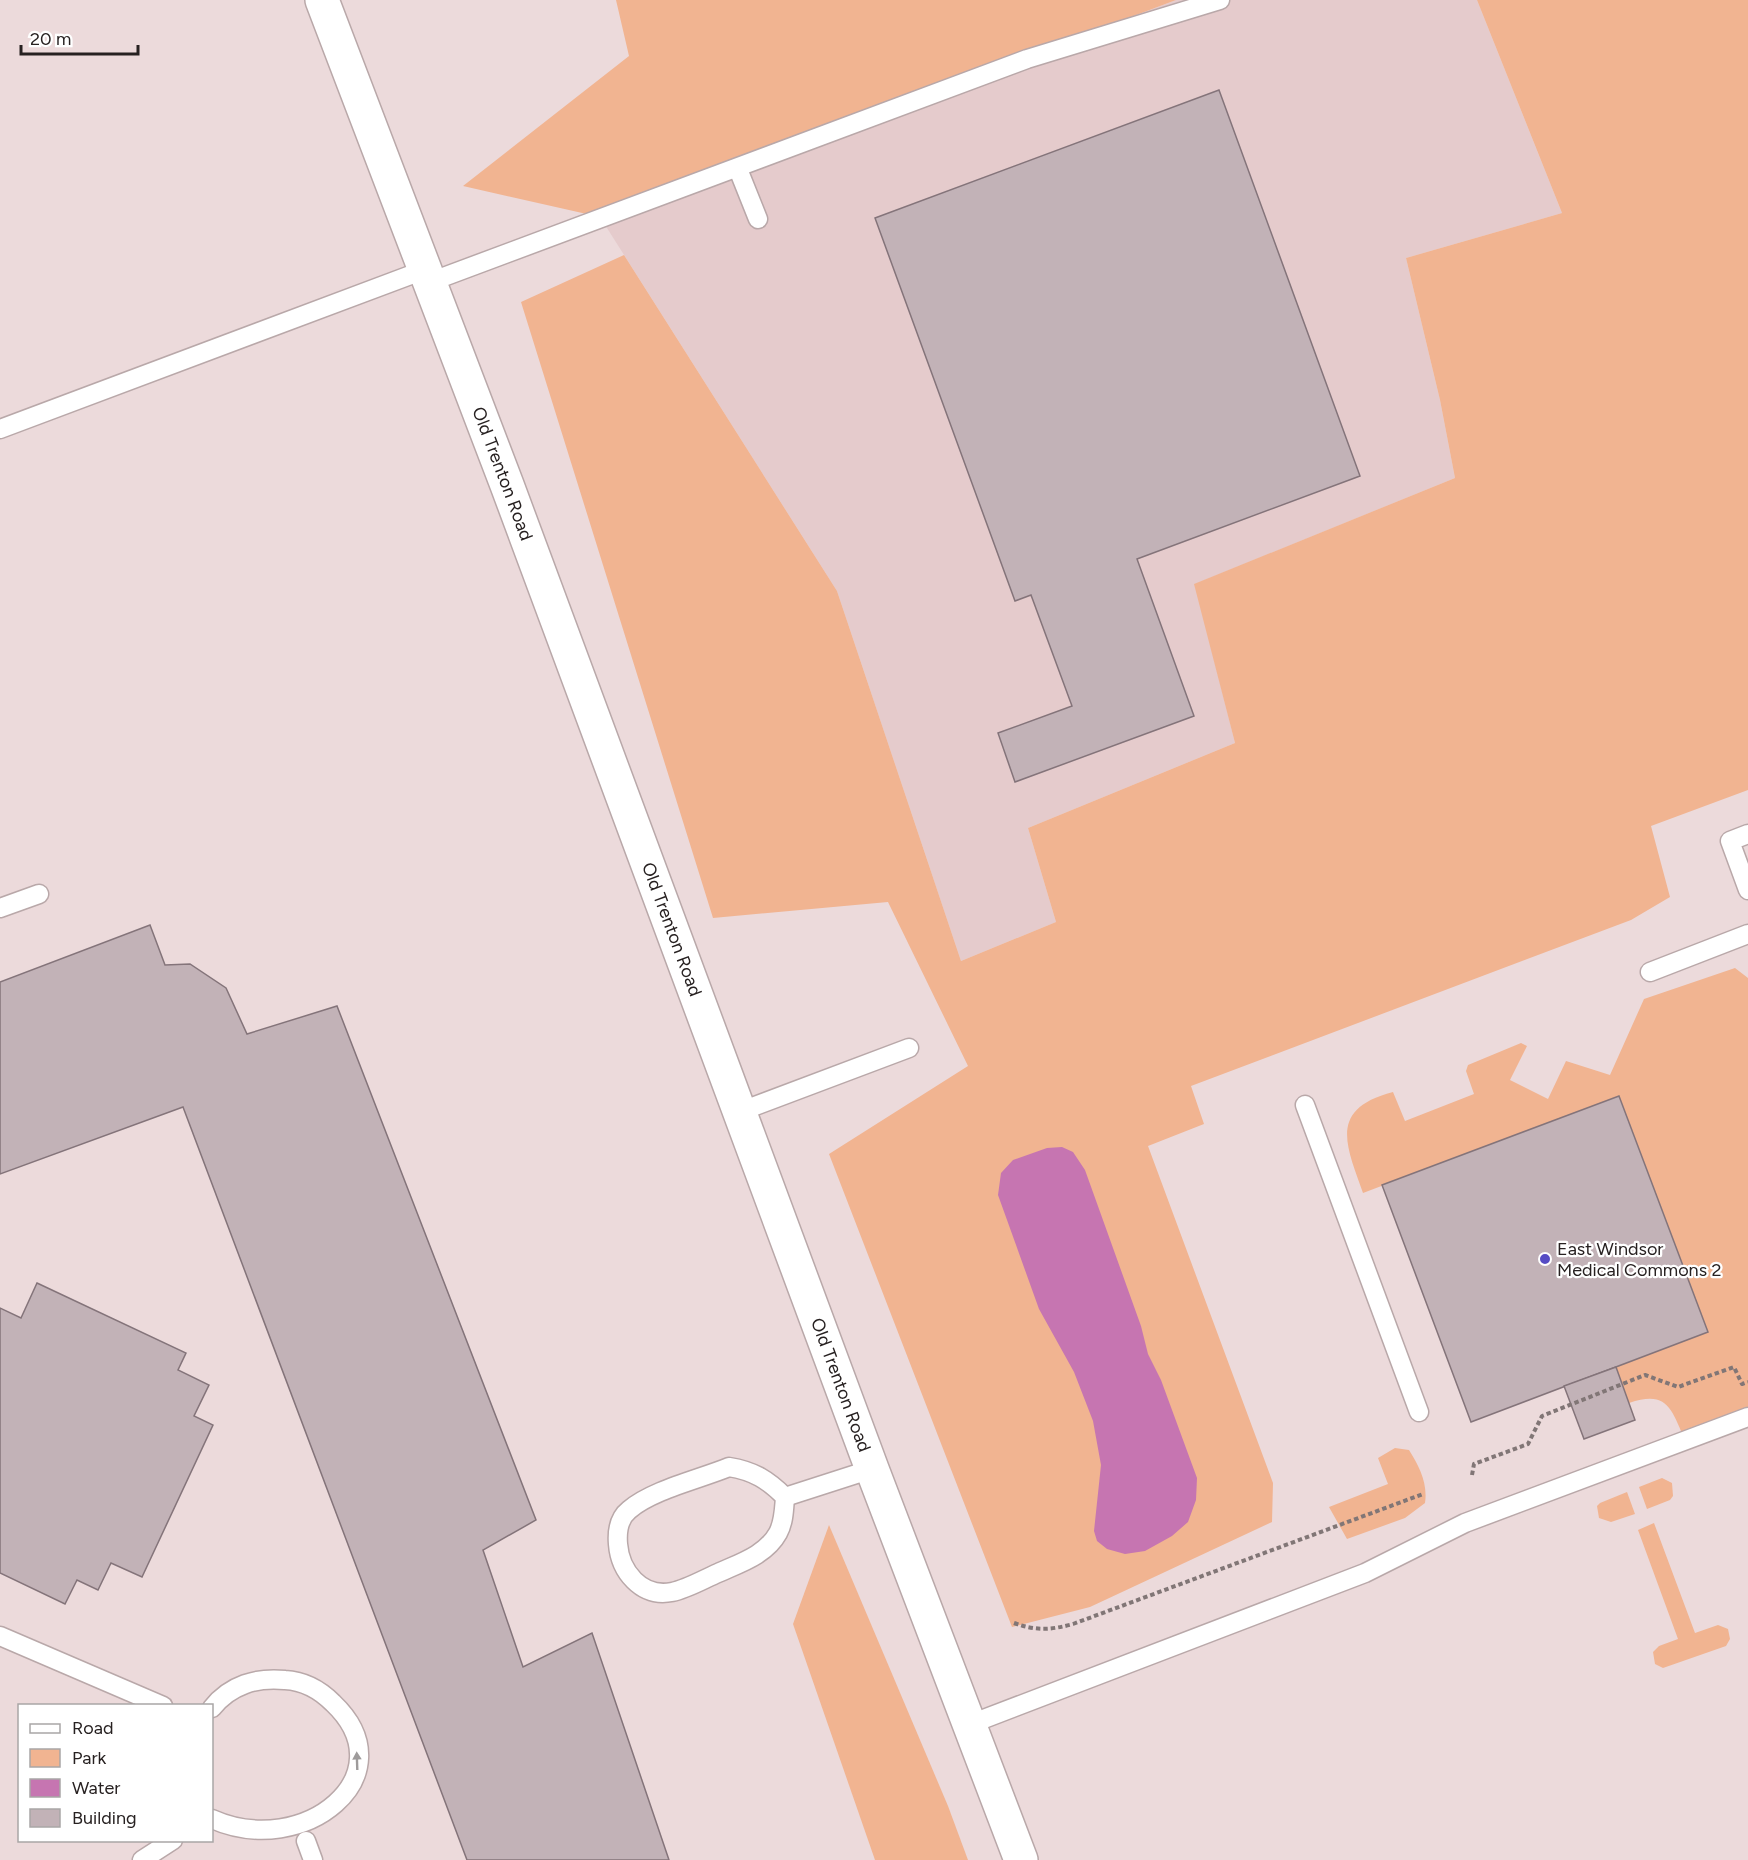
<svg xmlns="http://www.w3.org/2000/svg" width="1748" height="1860" font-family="Figtree,sans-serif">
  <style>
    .built { fill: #e5cbcc }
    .green { fill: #f1b491 }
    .water { fill: #c675b1 }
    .building { fill: #c2b2b7; stroke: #84747a; stroke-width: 1.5 }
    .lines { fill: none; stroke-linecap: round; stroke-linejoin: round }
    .service-casing { stroke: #b9a8a9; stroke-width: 21 }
    .secondary-casing { stroke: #b9a8a9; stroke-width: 36 }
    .path { stroke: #817676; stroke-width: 4; stroke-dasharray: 4.5 3; stroke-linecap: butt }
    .service { stroke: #fff; stroke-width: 18 }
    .secondary { stroke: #fff; stroke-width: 33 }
    .oneway { fill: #9e9b9b }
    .poi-dot { fill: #564cc4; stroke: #fff; stroke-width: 2 }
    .labels { text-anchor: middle; stroke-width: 4.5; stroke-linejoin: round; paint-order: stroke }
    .street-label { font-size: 18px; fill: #272121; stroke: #fff }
    .poi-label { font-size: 18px; fill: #272121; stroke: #fff; text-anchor: start }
  </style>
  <rect width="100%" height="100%" fill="#ecdadb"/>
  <!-- built -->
  <polygon class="built" points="1176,0 1477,0 1562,213 1406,258 1440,400 1455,478 1195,584 1235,743 1028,828 1056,922 961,961 837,591 600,217"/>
  <!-- green -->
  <g class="green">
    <polygon points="616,0 1176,0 600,217 463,186 629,56"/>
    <polygon points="1477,0 1748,0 1748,790 1651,826 1670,897 1631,920 1191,1086 1204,1124 1148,1146 1273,1483 1272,1522 1090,1607 1012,1627 829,1154 968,1066 888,902 713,918 521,302 624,255 837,591 961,961 1056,922 1028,828 1235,743 1194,584 1455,478 1440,400 1406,258 1562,213"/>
    <path d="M1735,968L1748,978V1416L1685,1440C1671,1409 1668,1390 1629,1403L1616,1367L1707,1332L1619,1096L1363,1193C1346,1145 1328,1109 1393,1092L1405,1121L1474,1094L1466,1071L1468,1065L1521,1043L1527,1046L1510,1080L1548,1099L1566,1061L1610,1075L1644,999Z"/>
    <path d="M1395,1448L1409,1450C1419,1466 1428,1483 1425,1503L1405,1518L1347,1539L1329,1507L1388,1484L1378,1458Z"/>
    <polygon points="1662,1478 1672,1483 1673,1496 1670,1500 1647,1509 1639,1487"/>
    <polygon points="1627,1492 1635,1514 1611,1522 1599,1518 1597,1506 1600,1503"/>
    <polygon points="1654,1523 1695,1633 1718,1625 1728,1629 1730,1639 1726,1646 1663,1668 1655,1664 1653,1652 1659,1646 1678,1639 1638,1530"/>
    <polygon points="829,1525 948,1806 968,1860 875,1860 793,1624"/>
  </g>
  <!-- water -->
  <polygon class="water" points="1062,1147 1073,1152 1085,1170 1141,1326 1148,1354 1161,1380 1197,1478 1196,1500 1188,1522 1172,1536 1145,1551 1125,1554 1107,1549 1097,1541 1094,1531 1101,1465 1093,1421 1074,1372 1039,1309 998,1195 1001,1173 1013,1160 1047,1148"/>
  <!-- building -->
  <g class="building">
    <polygon points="1219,90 1360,476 1137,559 1194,716 1015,782 998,733 1072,706 1031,595 1015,601 875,218"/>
    <polygon points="150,925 165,965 190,964 226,988 247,1034 337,1006 536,1520 483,1550 523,1667 592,1633 669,1860 467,1860 183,1107 0,1174 0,982"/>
    <polygon points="1619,1096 1708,1332 1471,1422 1382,1185"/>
    <polygon points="37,1283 186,1353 178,1370 209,1385 194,1416 213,1425 142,1577 111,1563 98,1590 77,1580 65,1604 0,1573 0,1308 21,1318"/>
    <polygon points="1616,1367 1635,1420 1584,1439 1564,1386"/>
  </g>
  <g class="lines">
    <defs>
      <g id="service">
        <polyline points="738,169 758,219"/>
        <polyline points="430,282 1027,59 1220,0"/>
        <polyline points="0,429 424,270"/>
        <polyline points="1748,834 1730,841 1748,890"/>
        <polyline points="0,908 39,894"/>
        <polyline points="1650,972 1748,934"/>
        <polyline points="1305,1105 1419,1412"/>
        <polyline points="739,1112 909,1048"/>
        <path d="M729,1467C754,1471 768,1480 785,1497C784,1509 784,1522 778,1533C766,1555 740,1563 718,1573C704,1579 687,1589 672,1592C641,1598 620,1571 618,1544C617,1532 619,1518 629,1510C652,1490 700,1479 729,1467Z"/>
        <polyline points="785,1497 872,1469"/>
        <polyline points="0,1636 163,1706"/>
        <path d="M212,1708C230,1685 257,1677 285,1680C304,1681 320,1690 333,1703C409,1775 304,1860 212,1819"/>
        <polyline points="968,1725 1365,1573 1465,1523 1748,1417"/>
        <polyline points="306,1841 313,1860"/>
        <polyline points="142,1860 173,1840"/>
      </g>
      <g id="secondary">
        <path id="s1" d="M322,0L507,485L872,1469L1021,1860"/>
      </g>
    </defs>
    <!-- service casing -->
    <use href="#service" class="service-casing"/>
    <!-- secondary casing -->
    <use href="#secondary" class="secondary-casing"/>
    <!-- path -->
    <g class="path">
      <polyline points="1472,1475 1474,1464 1528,1444 1542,1416 1645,1375 1678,1387 1734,1367 1742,1384 1748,1382"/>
      <path d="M1014,1623C1036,1631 1051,1630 1073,1624L1423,1494"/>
    </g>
    <!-- service -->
    <use href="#service" class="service"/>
    <!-- secondary -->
    <use href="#secondary" class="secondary"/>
  </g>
  <!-- one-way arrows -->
  <defs><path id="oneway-solid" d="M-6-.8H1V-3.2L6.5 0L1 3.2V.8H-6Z" transform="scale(1.5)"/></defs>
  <use class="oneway" href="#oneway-solid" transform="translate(357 1761) rotate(-92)"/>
  <!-- markers -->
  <circle class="poi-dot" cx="1545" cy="1259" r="6"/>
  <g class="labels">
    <!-- street labels -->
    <g class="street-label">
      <text dy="6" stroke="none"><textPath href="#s1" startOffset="507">Old Trenton Road</textPath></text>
      <text dy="6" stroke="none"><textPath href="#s1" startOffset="993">Old Trenton Road</textPath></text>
      <text dy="6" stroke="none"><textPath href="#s1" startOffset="1479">Old Trenton Road</textPath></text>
    </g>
    <!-- poi labels -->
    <g class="poi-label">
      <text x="1557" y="1255">East Windsor<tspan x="1557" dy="21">Medical Commons 2</tspan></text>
    </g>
  </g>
  <!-- legend -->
  <rect x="18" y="1704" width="195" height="138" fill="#ffffff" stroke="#a9a6a6" stroke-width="1.5"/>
  <rect x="30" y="1724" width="30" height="9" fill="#ffffff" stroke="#a9a6a6" stroke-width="1.5"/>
  <text x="72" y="1734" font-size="18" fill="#272121">Road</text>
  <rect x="30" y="1749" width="30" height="18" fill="#f1b491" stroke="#a9a6a6" stroke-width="1.5"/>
  <text x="72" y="1764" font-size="18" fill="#272121">Park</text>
  <rect x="30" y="1779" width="30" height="18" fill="#c675b1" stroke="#a9a6a6" stroke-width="1.5"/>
  <text x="72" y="1794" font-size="18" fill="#272121">Water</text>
  <rect x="30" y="1809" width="30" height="18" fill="#c2b2b7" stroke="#a9a6a6" stroke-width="1.5"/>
  <text x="72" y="1824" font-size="18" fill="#272121">Building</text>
  <!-- scale -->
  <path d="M21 45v9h117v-9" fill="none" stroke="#272121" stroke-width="3"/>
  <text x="30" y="45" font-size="18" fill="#272121" stroke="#ffffff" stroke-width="4.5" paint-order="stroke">20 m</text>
</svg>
